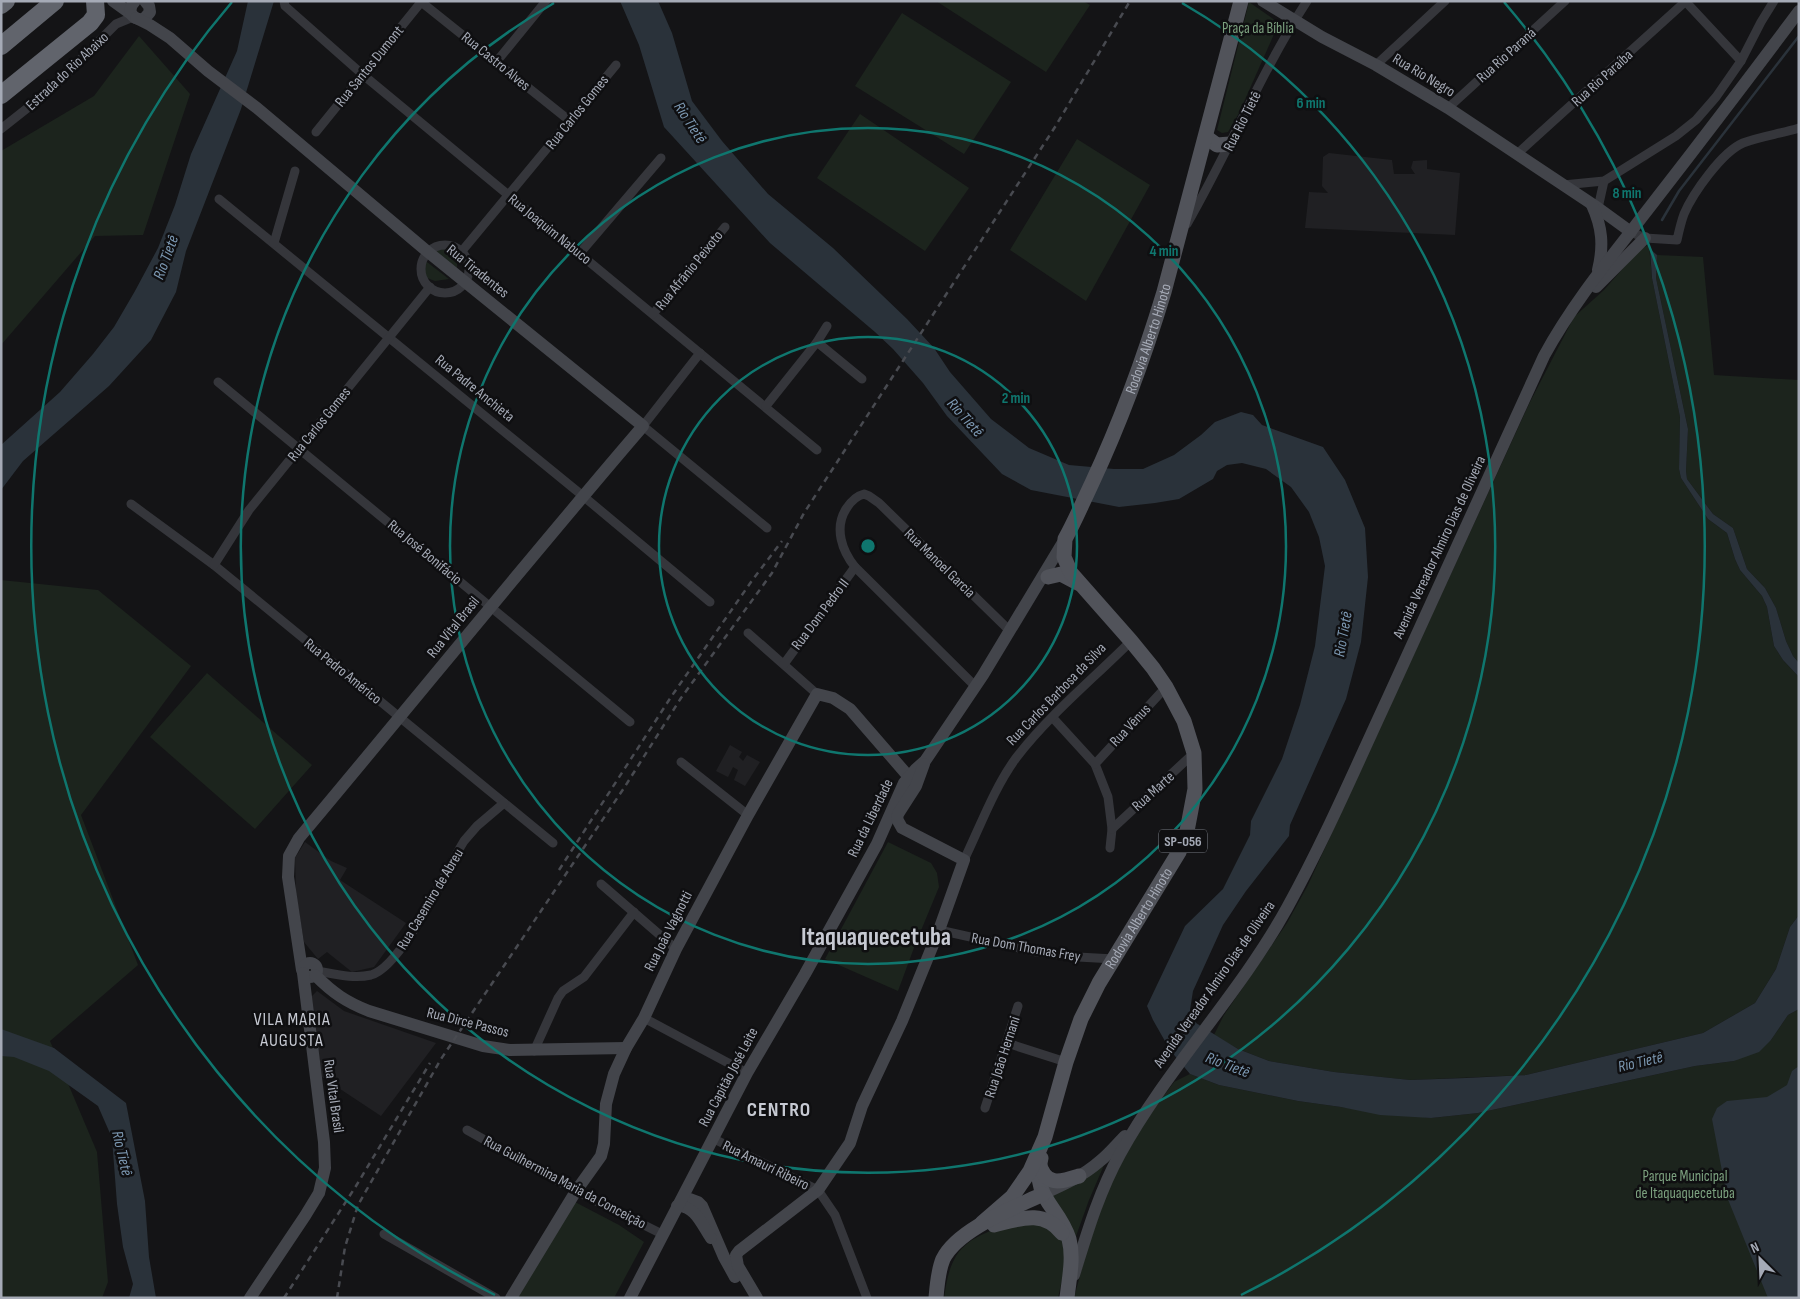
<svg xmlns="http://www.w3.org/2000/svg" width="1800" height="1299" font-family="'Sofia Sans Condensed',sans-serif">
  <style>
    .built { fill: #202023 }
    .green { fill: #1c241d }
    .water { fill: #2a323a }
    .lines { fill: none; stroke-linecap: round; stroke-linejoin: round }
    .stream { stroke: #2a323a; stroke-width: 2.5 }
    .street { stroke: #35363b; stroke-width: 9 }
    .secondary { stroke: #43454b; stroke-width: 12 }
    .primary { stroke: #51535a; stroke-width: 15 }
    .highway { stroke: #61646c; stroke-width: 18 }
    .rail { stroke: #484a50; stroke-width: 2.5; stroke-dasharray: 6 5; stroke-linecap: butt }
    .ring { fill: none; stroke: #0f766e; stroke-width: 2.5 }
    .labels { text-anchor: middle; stroke-width: 5; stroke-linejoin: round; paint-order: stroke }
    .shield { fill: #0f0f11; stroke: #787c84; stroke-width: 1 }
    .shield-label { font-size: 14px; font-weight: bold; fill: #a5aab6 }
    .park-label { font-size: 15px; fill: #7ca17f; stroke: #0f0f11 }
    .street-label { font-size: 15px; fill: #a5aab6; stroke: #0f0f11 }
    .water-label { font-size: 16px; font-style: italic; fill: #7c98b2; stroke: #0f0f11 }
    .quarter-label { font-size: 18px; letter-spacing: 1px; fill: #c6c9d2; stroke: #0f0f11 }
    .district-label { font-size: 20px; font-weight: bold; letter-spacing: 1px; fill: #c6c9d2; stroke: #0f0f11 }
    .town-label { font-size: 25px; font-weight: bold; fill: #c6c9d2; stroke: #0f0f11 }
    .centre { fill: #0f766e; stroke: #0f0f11; stroke-width: 2.5 }
    .ring-label { font-size: 15px; text-anchor: middle; font-weight: bold; fill: #0f766e; stroke: #0f0f11; stroke-width: 5; stroke-linejoin: round; paint-order: stroke }
  </style>
  <rect width="100%" height="100%" fill="#141416"/>
  <!-- built -->
  <g class="built">
    <polygon points="1329,153 1392,160 1394,174 1415,174 1411,168 1413,161 1427,160 1427,169 1460,173 1455,235 1305,228 1309,192 1328,193 1322,186 1323,157"/>
    <polygon points="730,745 742,752 739,757 743,761 747,755 760,762 745,786 734,780 738,770 733,767 728,777 716,771"/>
    <polygon points="305,842 331,861 347,868 340,880 406,923 374,967 352,972 327,952 318,959 304,942 296,894 295,858"/>
    <polygon points="317,991 344,1011 436,1043 381,1116 322,1077 310,998"/>
  </g>
  <!-- green -->
  <g class="green">
    <polygon points="936,1 1083,1 1090,5 1046,72"/>
    <polygon points="1249,2 1279,23 1239,113 1228,132 1222,133 1217,130"/>
    <polygon points="902,13 1011,82 964,154 855,86"/>
    <polygon points="139,36 190,94 143,235 95,236 1,345 1,151 94,96"/>
    <polygon points="860,114 969,188 925,251 817,178"/>
    <polygon points="1077,139 1150,185 1086,301 1010,250"/>
    <polygon points="443,245 450,247 457,254 457,268 432,249"/>
    <polygon points="1649,245 1652,278 1680,417 1679,469 1681,478 1708,519 1727,533 1735,559 1740,570 1762,596 1767,607 1774,646 1783,660 1799,677 1799,915 1790,927 1776,969 1755,1003 1703,1033 1526,1075 1410,1080 1334,1072 1269,1061 1238,1049 1214,1035 1224,1015 1287,923 1308,885 1529,404 1574,317 1604,290 1640,249"/>
    <polygon points="1657,255 1703,257 1714,375 1799,380 1799,663 1793,656 1786,641 1776,608 1765,588 1747,569 1733,528 1713,514 1687,479 1686,471 1688,429 1656,278"/>
    <polygon points="423,259 449,279 435,281 427,278 423,268"/>
    <polygon points="1,580 98,590 191,666 81,815 138,965 50,1041 97,1152 108,1282 102,1298 1,1298"/>
    <polygon points="207,673 312,765 255,829 150,737"/>
    <polygon points="888,842 931,863 937,873 939,887 915,945 898,991 825,959"/>
    <polygon points="1799,1009 1799,1298 1074,1298 1086,1253 1109,1186 1143,1124 1174,1082 1190,1074 1219,1085 1298,1101 1341,1107 1431,1118 1478,1113 1695,1066 1734,1061 1771,1040 1788,1015"/>
    <polygon points="1107,1158 1089,1200 1075,1239 1045,1196"/>
    <polygon points="575,1202 619,1225 644,1242 614,1298 519,1298 516,1296"/>
    <path d="M1036,1221L1061,1235L1066,1261L1058,1298H944C946,1285 948,1271 954,1260C968,1232 1007,1225 1036,1221Z"/>
  </g>
  <!-- water -->
  <g class="water">
    <polygon points="248,1 274,1 241,109 186,251 176,292 151,340 109,386 23,461 1,490 1,445 60,392 93,354 114,327 135,291 158,248 175,205 191,154 237,51"/>
    <polygon points="620,1 658,1 672,33 692,101 722,141 768,194 833,248 907,319 934,348 950,372 991,419 1029,448 1069,465 1114,469 1143,469 1174,455 1201,435 1215,422 1241,412 1253,415 1262,425 1323,447 1345,480 1365,528 1368,577 1361,642 1346,699 1290,825 1289,836 1246,891 1223,925 1193,991 1190,1010 1196,1023 1238,1049 1269,1061 1334,1072 1410,1080 1466,1078 1526,1075 1703,1033 1755,1003 1776,969 1790,927 1799,915 1799,1009 1788,1015 1771,1040 1759,1052 1734,1061 1695,1066 1478,1113 1431,1118 1380,1115 1341,1107 1298,1101 1219,1085 1190,1074 1170,1050 1153,1020 1147,1006 1185,926 1223,889 1250,835 1251,821 1282,759 1300,705 1315,646 1325,566 1319,537 1309,512 1291,487 1266,469 1242,463 1227,465 1217,471 1213,479 1179,499 1155,503 1119,507 1031,490 1002,474 947,416 923,383 893,349 875,332 770,243 664,127 639,45"/>
    <polygon points="1650,249 1657,255 1656,278 1688,429 1686,471 1687,479 1713,514 1733,528 1747,569 1765,588 1776,608 1786,641 1793,656 1799,663 1799,677 1783,660 1774,646 1767,607 1762,596 1740,570 1735,559 1727,533 1708,519 1681,478 1679,469 1680,417 1652,278"/>
    <polygon points="1,1029 54,1048 126,1103 145,1201 149,1257 156,1298 129,1298 133,1284 123,1247 117,1204 112,1138 98,1106 49,1071 14,1057 1,1056"/>
    <polygon points="1799,1066 1799,1298 1768,1298 1727,1197 1712,1119 1717,1108 1727,1101 1767,1097 1787,1085 1792,1071"/>
  </g>
  <g class="lines">
    <!-- stream -->
    <polyline class="stream" points="1662,220 1679,191 1799,36"/>
    <!-- street -->
    <g class="street">
      <polyline points="284,1 285,6 362,74 817,450"/>
      <polyline points="420,1 570,121"/>
      <polyline points="1685,1 1741,61"/>
      <polyline points="497,61 546,1"/>
      <polyline points="1376,65 1445,1"/>
      <polyline points="1448,108 1565,1"/>
      <polyline points="1,129 49,91 116,24 133,17"/>
      <polyline points="316,132 422,1"/>
      <polyline points="1517,154 1686,1"/>
      <polyline points="1563,185 1604,181 1676,136 1696,120 1716,97 1741,61 1761,22 1774,1"/>
      <polyline points="219,199 583,496 710,602"/>
      <polyline points="1598,208 1604,181"/>
      <path d="M1187,224C1229,151 1261,72 1307,1"/>
      <path d="M1631,232L1645,238L1677,240C1679,231 1681,222 1684,214C1693,193 1722,152 1743,143C1761,136 1780,134 1799,128"/>
      <polyline points="274,243 295,171"/>
      <circle cx="445" cy="269" r="24"/>
      <polyline points="462,251 616,65"/>
      <polyline points="580,253 661,158"/>
      <polyline points="653,314 725,227"/>
      <polyline points="817,342 862,379"/>
      <polyline points="700,353 643,426 767,528"/>
      <polyline points="218,382 630,722"/>
      <polyline points="766,406 817,342 827,326"/>
      <polyline points="131,504 214,565 553,843"/>
      <polyline points="214,565 249,510 430,287"/>
      <polyline points="855,567 975,686"/>
      <polyline points="748,633 817,694"/>
      <path d="M784,664L855,567C842,551 834,528 846,509C851,501 856,496 864,494L869,496L879,503L1010,631"/>
      <polyline points="1053,718 1095,764 1108,797 1112,829 1110,848"/>
      <polyline points="681,762 748,815"/>
      <polyline points="1095,764 1166,687"/>
      <polyline points="1112,829 1194,753"/>
      <path d="M964,860C980,827 994,788 1016,758C1049,715 1093,679 1131,641"/>
      <polyline points="601,884 676,949"/>
      <polyline points="939,930 1037,952 1078,957 1114,959"/>
      <path d="M317,971C335,974 353,979 371,975C402,967 446,870 464,841L477,826L504,803"/>
      <polyline points="644,1018 747,1073"/>
      <polyline points="1007,1043 1066,1062"/>
      <polyline points="534,1051 558,998 563,991 584,977 634,912"/>
      <polyline points="985,1108 1018,1006"/>
      <polyline points="467,1130 576,1191 662,1234"/>
      <polyline points="714,1139 818,1190 835,1215 867,1298"/>
      <polyline points="384,1234 496,1298"/>
    </g>
    <!-- secondary -->
    <g class="secondary">
      <polyline points="113,1 131,14"/>
      <path d="M135,1C126,10 132,21 144,19L150,12L149,6L145,1"/>
      <polyline points="1263,1 1322,37 1376,65 1448,108 1598,208 1631,232"/>
      <path d="M136,18L150,25L170,38L208,71L257,108L428,252L643,426C526,562 414,701 299,838L289,856L288,877L302,970"/>
      <path d="M1592,205C1602,227 1604,245 1598,270"/>
      <polyline points="1596,287 1645,238"/>
      <circle cx="310" cy="970" r="7"/>
      <path d="M315,975C333,993 346,1002 369,1011L483,1046L510,1050L626,1048"/>
      <path d="M1043,1194C1063,1185 1083,1176 1100,1161C1109,1154 1117,1144 1125,1136"/>
      <polyline points="690,1199 698,1202 702,1206 724,1257 735,1277"/>
      <path d="M677,1206C695,1205 702,1225 711,1238"/>
      <path d="M1074,1275C1087,1233 1099,1192 1120,1154C1168,1067 1239,995 1287,908C1324,841 1354,771 1386,702C1439,587 1491,471 1544,356C1575,299 1617,250 1656,199C1704,137 1752,74 1799,11"/>
      <polyline points="250,1298 305,1216 319,1193 325,1168 324,1142 303,973"/>
      <polyline points="511,1298 576,1191 601,1156 604,1144 606,1104 614,1074 626,1048 644,1018 676,949 748,815 817,694 833,698 850,709 909,777"/>
      <polyline points="630,1298 747,1073 805,974 877,844 904,783 916,769 925,761 983,675 1065,539"/>
      <polyline points="757,1298 738,1266 736,1255 739,1251 818,1190 850,1143 862,1106 902,1021 939,930 964,860 902,828 897,819 898,814 916,786 924,764"/>
    </g>
    <!-- primary -->
    <g class="primary">
      <polyline points="1206,137 1217,145 1230,144"/>
      <polyline points="1048,577 1061,574 1078,583"/>
      <path d="M1041,1158C1031,1198 1059,1206 1069,1239C1074,1258 1069,1279 1067,1298"/>
      <path d="M1039,1163C1046,1187 1060,1182 1079,1176"/>
      <path id="s1" d="M982,1223L1012,1197L1030,1171L1045,1137L1066,1062L1081,1019L1099,983L1179,852L1187,831L1195,789L1194,753L1184,721L1166,687L1153,668L1131,641L1071,573L1064,557L1065,539C1075,521 1083,502 1092,483C1121,421 1144,358 1164,292L1241,1"/>
      <path d="M994,1225C1019,1219 1043,1209 1062,1233"/>
      <path d="M936,1298C937,1286 938,1271 943,1259C958,1229 1014,1208 1043,1194"/>
    </g>
    <!-- highway -->
    <g class="highway">
      <polyline points="1,5 6,1"/>
      <polyline points="1,46 55,1"/>
      <polyline points="1,95 90,23 96,15 95,1"/>
    </g>
    <!-- rail -->
    <g class="rail">
      <polyline points="559,870 671,697 751,582 782,541"/>
      <polyline points="284,1298 356,1186 430,1063"/>
      <polyline points="337,1298 345,1247 358,1205 441,1059 624,788 681,698 772,573 804,513 1055,127 1130,1"/>
    </g>
  </g>
  <!-- distance rings -->
  <g class="ring">
    <circle cx="868" cy="546" r="209"/>
    <circle cx="868" cy="546" r="418"/>
    <path d="M1182 3A627 627 0 1 1 554 3"/>
    <path d="M495 1295A837 837 0 0 1 232 2M1504 2A837 837 0 0 1 1241 1295"/>
  </g>
  <g class="labels">
    <!-- shield labels -->
    <rect class="shield" x="1159" y="829.5" width="48" height="23" rx="4"/>
    <g class="shield-label">
      <text x="1183" y="846">SP-056</text>
    </g>
    <!-- park labels -->
    <g class="park-label">
      <text x="1258" y="33">Praça da Bíblia</text>
      <text x="1685" y="1181">Parque Municipal<tspan x="1685" dy="17">de Itaquaquecetuba</tspan></text>
    </g>
    <!-- street labels -->
    <g class="street-label">
      <text transform="translate(1506 55) rotate(-42)" y="5">Rua Rio Paraná</text>
      <text transform="translate(496 61) rotate(39)" y="5">Rua Castro Alves</text>
      <text transform="translate(369 66) rotate(-51)" y="5">Rua Santos Dumont</text>
      <text transform="translate(67 71) rotate(-43)" y="5">Estrada do Rio Abaixo</text>
      <text transform="translate(1424 75) rotate(31)" y="5">Rua Rio Negro</text>
      <text transform="translate(1602 78) rotate(-42)" y="5">Rua Rio Paraíba</text>
      <text transform="translate(577 112) rotate(-51)" y="5">Rua Carlos Gomes</text>
      <text transform="translate(1242 121) rotate(-63)" y="5">Rua Rio Tietê</text>
      <text transform="translate(550 229) rotate(39)" y="5">Rua Joaquim Nabuco</text>
      <text transform="translate(689 270) rotate(-51)" y="5">Rua Afrânio Peixoto</text>
      <text transform="translate(478 271) rotate(39)" y="5">Rua Tiradentes</text>
      <text dy="5" stroke="none"><textPath href="#s1" startOffset="1000">Rodovia Alberto Hinoto</textPath></text>
      <text transform="translate(475 388) rotate(39)" y="5">Rua Padre Anchieta</text>
      <text transform="translate(319 424) rotate(-51)" y="5">Rua Carlos Gomes</text>
      <text transform="translate(1439 547) rotate(-65)" y="5">Avenida Vereador Almiro Dias de Oliveira</text>
      <text transform="translate(425 552) rotate(40)" y="5">Rua José Bonifácio</text>
      <text transform="translate(940 563) rotate(44)" y="5">Rua Manoel Garcia</text>
      <text transform="translate(820 614) rotate(-53)" y="5">Rua Dom Pedro II</text>
      <text transform="translate(453 627) rotate(-51)" y="5">Rua Vital Brasil</text>
      <text transform="translate(343 671) rotate(39)" y="5">Rua Pedro Américo</text>
      <text transform="translate(1056 694) rotate(-46)" y="5">Rua Carlos Barbosa da Silva</text>
      <text transform="translate(1130 725) rotate(-47)" y="5">Rua Vênus</text>
      <text transform="translate(1153 791) rotate(-42)" y="5">Rua Marte</text>
      <text transform="translate(870 818) rotate(-64)" y="5">Rua da Liberdade</text>
      <text transform="translate(430 899) rotate(-59)" y="5">Rua Casemiro de Abreu</text>
      <text dy="5" stroke="none"><textPath href="#s1" startOffset="348">Rodovia Alberto Hinoto</textPath></text>
      <text transform="translate(668 931) rotate(-63)" y="5">Rua João Vagnotti</text>
      <text transform="translate(1026 947) rotate(10)" y="5">Rua Dom Thomas Frey</text>
      <text transform="translate(1214 984) rotate(-55)" y="5">Avenida Vereador Almiro Dias de Oliveira</text>
      <text transform="translate(468 1022) rotate(14)" y="5">Rua Dirce Passos</text>
      <text transform="translate(1002 1057) rotate(-72)" y="5">Rua João Hernani</text>
      <text transform="translate(728 1077) rotate(-62)" y="5">Rua Capitão José Leite</text>
      <text transform="translate(334 1096) rotate(82)" y="5">Rua Vital Brasil</text>
      <text transform="translate(766 1165) rotate(26)" y="5">Rua Amauri Ribeiro</text>
      <text transform="translate(565 1182) rotate(28)" y="5">Rua Guilhermina Maria da Conceição</text>
    </g>
    <!-- water labels -->
    <g class="water-label">
      <text transform="translate(691 122) rotate(57)" y="6">Rio Tietê</text>
      <text transform="translate(165 257) rotate(-70)" y="6">Rio Tietê</text>
      <text transform="translate(966 417) rotate(48)" y="6">Rio Tietê</text>
      <text transform="translate(1342 634) rotate(-80)" y="6">Rio Tietê</text>
      <text transform="translate(1640 1061) rotate(-13)" y="6">Rio Tietê</text>
      <text transform="translate(1228 1064) rotate(21)" y="6">Rio Tietê</text>
      <text transform="translate(123 1153) rotate(77)" y="6">Rio Tietê</text>
    </g>
    <!-- quarter labels -->
    <g class="quarter-label">
      <text x="292" y="1025">VILA MARIA<tspan x="292" dy="21">AUGUSTA</tspan></text>
    </g>
    <!-- district labels -->
    <g class="district-label">
      <text x="779" y="1116">CENTRO</text>
    </g>
    <!-- town labels -->
    <g class="town-label">
      <text x="876" y="945">Itaquaquecetuba</text>
    </g>
  </g>
  <circle cx="868" cy="546" r="8" class="centre"/>
  <g class="ring-label">
    <text x="1311" y="108">6 min</text>
    <text x="1627" y="198">8 min</text>
    <text x="1164" y="256">4 min</text>
    <text x="1016" y="403">2 min</text>
  </g>
  <!-- border -->
  <rect width="1800" height="1299" fill="none" stroke="#a5aab6" stroke-width="5"/>
  <!-- north arrow -->
  <g transform="translate(1760 1259) rotate(336)" stroke="#0f0f11" stroke-width="4" paint-order="stroke">
  <path d="M0-4L9 19L0 12L-9 19Z" fill="#a5aab6"/>
  <text y="-8" font-size="14" font-weight="bold" text-anchor="middle" fill="#a5aab6">N</text>
  </g>
</svg>
